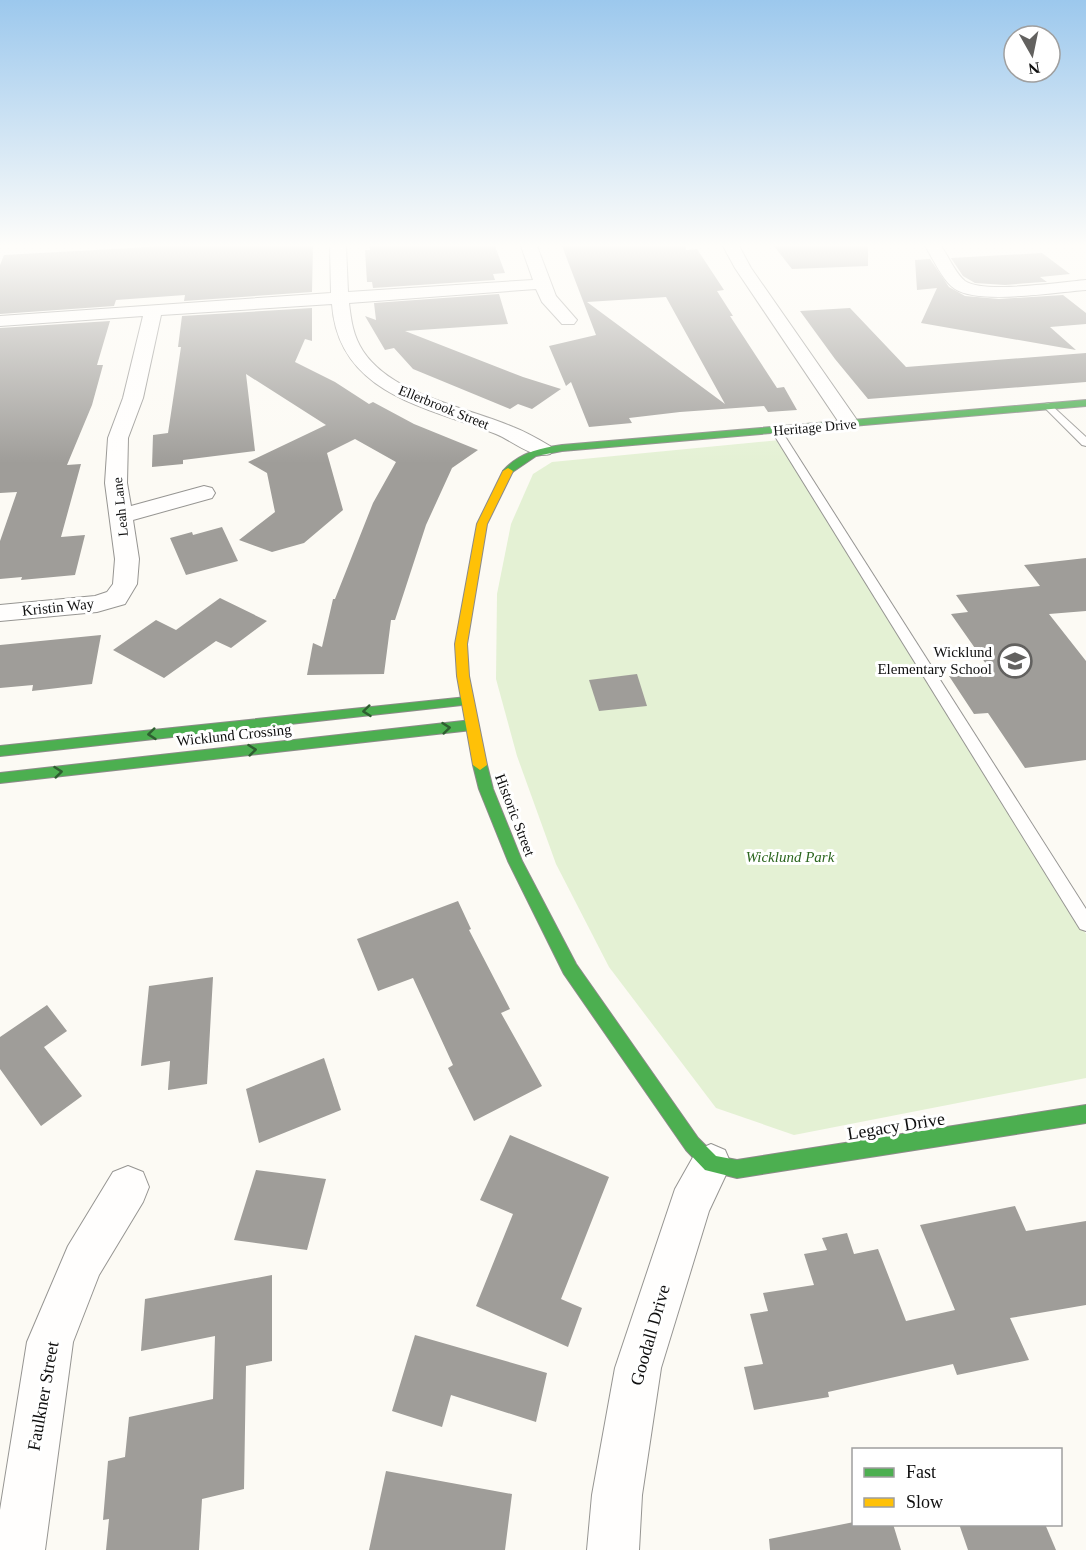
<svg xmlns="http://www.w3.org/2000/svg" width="1086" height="1550" font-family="Georgia,serif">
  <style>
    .green { fill: #e4f1d4 }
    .building { fill: #9f9d99; fill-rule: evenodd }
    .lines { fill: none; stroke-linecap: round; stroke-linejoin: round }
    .lane-casing { stroke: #969592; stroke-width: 2 }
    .street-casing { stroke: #969592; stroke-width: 2 }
    .fast-casing { stroke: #8c8b89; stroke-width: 2 }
    .slow-casing { stroke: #8c8b89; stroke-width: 2 }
    .lane { fill: #fffefd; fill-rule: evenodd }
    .street { fill: #fffefd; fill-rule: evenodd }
    .fast { fill: #4caf50; fill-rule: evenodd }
    .slow { fill: #ffc107; fill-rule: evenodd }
    .oneway { stroke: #2e5f30 }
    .labels { text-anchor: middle; stroke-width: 6; stroke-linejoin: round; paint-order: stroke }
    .far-street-label { font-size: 14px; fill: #0f0f0f; stroke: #fff }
    .street-label { font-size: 15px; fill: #0f0f0f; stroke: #fff }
    .poi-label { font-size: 15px; fill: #0f0f0f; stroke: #fff; text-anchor: end }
    .park-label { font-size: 15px; font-style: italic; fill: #2c661f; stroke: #fff }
    .near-street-label { font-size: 18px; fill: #0f0f0f; stroke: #fff }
  </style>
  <rect width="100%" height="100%" fill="#fcfaf4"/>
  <!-- green -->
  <polygon class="green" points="780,440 1086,934 1086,1078 794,1135 716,1108 609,967 556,864 517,756 496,679 497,594 511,524 533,474 552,462"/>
  <!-- building -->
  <g class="building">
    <polygon points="165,246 313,246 312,292 184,301 185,295 116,300 114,306 0,314 0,265 4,255"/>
    <polygon points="369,246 495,246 505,273 493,274 495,280 373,288 372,282 367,282 365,250 370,250"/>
    <path d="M562,246H686V250L697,249L724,290L717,291L733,316H730L777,388L784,387L797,410L768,412L764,406L680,412L629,418L632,423L589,427L571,382L566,386L549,346L596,335ZM666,297L725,404L587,302Z"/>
    <polygon points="774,246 868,246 868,266 792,269"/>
    <polygon points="1042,253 1070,274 1040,277 1047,282 1042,282 1005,285 975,283 963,276 951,258"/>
    <polygon points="930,259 949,287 965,296 999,299 1063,295 1086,313 1086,324 1050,327 1076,350 921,323 937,288 917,290 915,260"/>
    <polygon points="499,294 508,324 405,331 523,377 561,389 532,409 518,404 510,409 413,369 394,348 385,350 365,316 376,320 374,303"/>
    <polygon points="312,308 312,341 305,339 295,362 335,382 369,404 373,402 414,424 478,450 452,468 426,525 395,620 391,620 384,674 307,675 313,643 322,647 333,599 335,599 373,503 396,462 355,439 327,453 343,510 304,543 272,552 239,540 275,512 267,473 248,462 326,425 246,374 255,451 183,460 183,464 152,467 153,435 168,433 181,347 178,347 182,316"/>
    <polygon points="850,308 906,367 1086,353 1086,382 868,399 835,359 800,311"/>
    <polygon points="110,321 97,365 103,365 92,405 67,465 81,464 61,537 85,535 75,575 21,580 22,577 0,579 0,541 17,492 0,493 0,328"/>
    <polygon points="222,527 238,561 186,575 170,538 192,532 193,535"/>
    <polygon points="1086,558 1086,611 1049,614 1086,661 1086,760 1025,768 988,713 974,714 949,676 991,671 951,614 968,612 956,595 1040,586 1024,565"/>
    <polygon points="220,598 267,621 231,648 216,641 164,678 113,650 156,620 176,630"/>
    <polygon points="101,635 92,684 32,691 33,685 0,688 0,645"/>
    <polygon points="637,674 647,706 599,711 589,680"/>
    <polygon points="458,901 471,929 469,930 510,1009 501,1013 542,1086 474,1121 448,1068 453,1065 413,978 378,991 357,939"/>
    <polygon points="213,977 207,1084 168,1090 170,1061 141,1066 149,986"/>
    <polygon points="47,1005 67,1031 44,1047 82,1096 41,1126 0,1069 0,1037"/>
    <polygon points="324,1058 341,1110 259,1143 246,1089"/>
    <polygon points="510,1135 609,1177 561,1299 582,1308 568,1347 476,1306 513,1214 480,1200"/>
    <polygon points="256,1170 326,1179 307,1250 234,1240"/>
    <polygon points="1015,1206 1026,1231 1086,1221 1086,1305 1010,1318 1029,1360 957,1375 953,1364 828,1392 829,1397 754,1410 744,1367 763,1364 750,1314 768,1311 763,1293 814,1285 804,1254 827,1250 822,1238 847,1233 854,1254 878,1249 906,1321 955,1310 920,1225"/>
    <polygon points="272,1275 272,1361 246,1366 244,1489 202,1499 199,1550 106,1550 109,1519 103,1520 108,1461 125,1457 129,1417 213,1399 215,1336 141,1351 145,1299"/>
    <polygon points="415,1335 547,1373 536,1422 451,1395 442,1427 392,1411"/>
    <polygon points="386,1471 512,1494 505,1550 369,1550"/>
    <polygon points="854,1522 854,1524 893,1524 901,1550 770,1550 769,1539"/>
    <polygon points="959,1524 1045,1524 1056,1550 968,1550"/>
  </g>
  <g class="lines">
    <defs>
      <g id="lane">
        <polygon points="1049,403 1086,437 1086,446 1082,445 1045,408 1045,404"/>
        <polygon points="776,427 781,430 1086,909 1086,931 1080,929 771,430"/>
      </g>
      <g id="street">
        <path d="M330,246H346L348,292L533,280L521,246H537L556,296L577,320L574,324H562L542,302L536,289L349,303C351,320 353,336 363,351C393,396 467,407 513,427C526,432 538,439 550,446L554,450L550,454C532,459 513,441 496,434C427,407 338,394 332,304L161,315L143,398L128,438L127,483L131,506L204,486L212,488L215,493L212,498L133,520L139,559L137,584L125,604L97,612L0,621V605L95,596L107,592L113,584L115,559L105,483L108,438L123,398L143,316L0,326V316L331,293Z"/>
        <polygon points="723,246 739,246 751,268 859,423 856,427 842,427 735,268"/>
        <path d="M925,246H941C949,257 955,273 965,281C983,294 1062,282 1086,280V290C1056,292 979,305 955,289C942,280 934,260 925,246Z"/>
        <polygon points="711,1144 725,1150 731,1164 709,1211 661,1368 642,1495 639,1550 587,1550 592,1495 615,1368 675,1189 697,1150"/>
        <polygon points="128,1166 143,1172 149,1187 143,1202 99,1275 73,1342 45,1550 0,1550 0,1510 27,1342 68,1246 113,1172"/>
      </g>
      <g id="fast">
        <path d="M1086,400V406L562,451L536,456L511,473L503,471C519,453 539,448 562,445Z"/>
        <polygon points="467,697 473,701 471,704 0,756 0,746"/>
        <polygon points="472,720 478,725 472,730 0,783 0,773"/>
        <polygon points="480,760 487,765 493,789 522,861 576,964 698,1138 716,1156 737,1160 1086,1105 1086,1123 737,1178 705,1170 686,1150 564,974 508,861 479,789 473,765"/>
      </g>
      <polygon id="slow" points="508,468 513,471 487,524 467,644 469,676 487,765 480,770 473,765 457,676 455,644 477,524 503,471"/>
    </defs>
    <!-- lane casing -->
    <use href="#lane" class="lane-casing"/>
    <!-- street casing -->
    <use href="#street" class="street-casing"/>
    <!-- fast casing -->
    <use href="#fast" class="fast-casing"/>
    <!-- slow casing -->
    <use href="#slow" class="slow-casing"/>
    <!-- lane -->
    <use href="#lane" class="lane"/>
    <!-- street -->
    <use href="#street" class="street"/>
    <!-- fast -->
    <use href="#fast" class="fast"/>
    <!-- slow -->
    <use href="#slow" class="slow"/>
  </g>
  <!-- one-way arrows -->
  <defs><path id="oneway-chevron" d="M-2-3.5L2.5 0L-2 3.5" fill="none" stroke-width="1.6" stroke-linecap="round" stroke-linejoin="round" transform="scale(1.5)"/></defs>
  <g class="oneway">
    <use href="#oneway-chevron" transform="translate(367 711) rotate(174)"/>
    <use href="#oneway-chevron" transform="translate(446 728) rotate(-6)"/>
    <use href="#oneway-chevron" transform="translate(152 734) rotate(174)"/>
    <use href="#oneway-chevron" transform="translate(252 750) rotate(-6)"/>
    <use href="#oneway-chevron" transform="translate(58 772) rotate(-6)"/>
  </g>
  <!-- sky -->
  <linearGradient id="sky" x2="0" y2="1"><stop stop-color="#9cc8ed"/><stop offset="0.53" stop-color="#fefdfa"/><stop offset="1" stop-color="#fefdfa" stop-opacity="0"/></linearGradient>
  <rect width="1086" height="463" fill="url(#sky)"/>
  <!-- icons -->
  <defs>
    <symbol id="school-ring" viewBox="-11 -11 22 22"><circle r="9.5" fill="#fff" stroke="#62615f" stroke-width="1.5"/><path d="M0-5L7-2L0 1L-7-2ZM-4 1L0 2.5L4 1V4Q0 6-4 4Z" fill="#62615f"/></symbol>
  </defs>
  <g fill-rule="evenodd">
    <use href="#school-ring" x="996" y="642" width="38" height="38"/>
  </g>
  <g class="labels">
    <!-- far-street labels -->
    <g class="far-street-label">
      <text transform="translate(444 407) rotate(22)" y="5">Ellerbrook Street</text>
      <text transform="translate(815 427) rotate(-5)" y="5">Heritage Drive</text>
      <text transform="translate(120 507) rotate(-96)" y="5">Leah Lane</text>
    </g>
    <!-- street labels -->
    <g class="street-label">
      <text transform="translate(58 607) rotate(-6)" y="5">Kristin Way</text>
      <text transform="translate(234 735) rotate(-6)" y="5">Wicklund Crossing</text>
      <text transform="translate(515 815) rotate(69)" y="5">Historic Street</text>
    </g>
    <!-- poi labels -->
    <g class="poi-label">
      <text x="992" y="657">Wicklund<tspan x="992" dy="17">Elementary School</tspan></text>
    </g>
    <!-- park labels -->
    <g class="park-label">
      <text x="790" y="862">Wicklund Park</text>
    </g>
    <!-- near-street labels -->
    <g class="near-street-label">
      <text transform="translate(896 1126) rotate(-9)" y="6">Legacy Drive</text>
      <text transform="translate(650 1335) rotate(-74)" y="6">Goodall Drive</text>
      <text transform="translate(43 1396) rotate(-80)" y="6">Faulkner Street</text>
    </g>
  </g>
  <!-- legend -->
  <rect x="852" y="1448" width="210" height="78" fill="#ffffff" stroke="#9f9f9f" stroke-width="1.5"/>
  <rect x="864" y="1468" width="30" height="9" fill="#4caf50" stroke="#9f9f9f" stroke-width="1.5"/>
  <text x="906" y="1478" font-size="18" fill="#0f0f0f">Fast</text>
  <rect x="864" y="1498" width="30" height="9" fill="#ffc107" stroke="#9f9f9f" stroke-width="1.5"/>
  <text x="906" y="1508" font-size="18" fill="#0f0f0f">Slow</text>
  <!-- north arrow -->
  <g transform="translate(1032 54) rotate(171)"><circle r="28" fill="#ffffff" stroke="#9f9f9f" stroke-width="1.5"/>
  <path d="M0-4.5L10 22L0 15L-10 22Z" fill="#62615f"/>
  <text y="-9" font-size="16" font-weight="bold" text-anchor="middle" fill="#0f0f0f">N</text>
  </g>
</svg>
